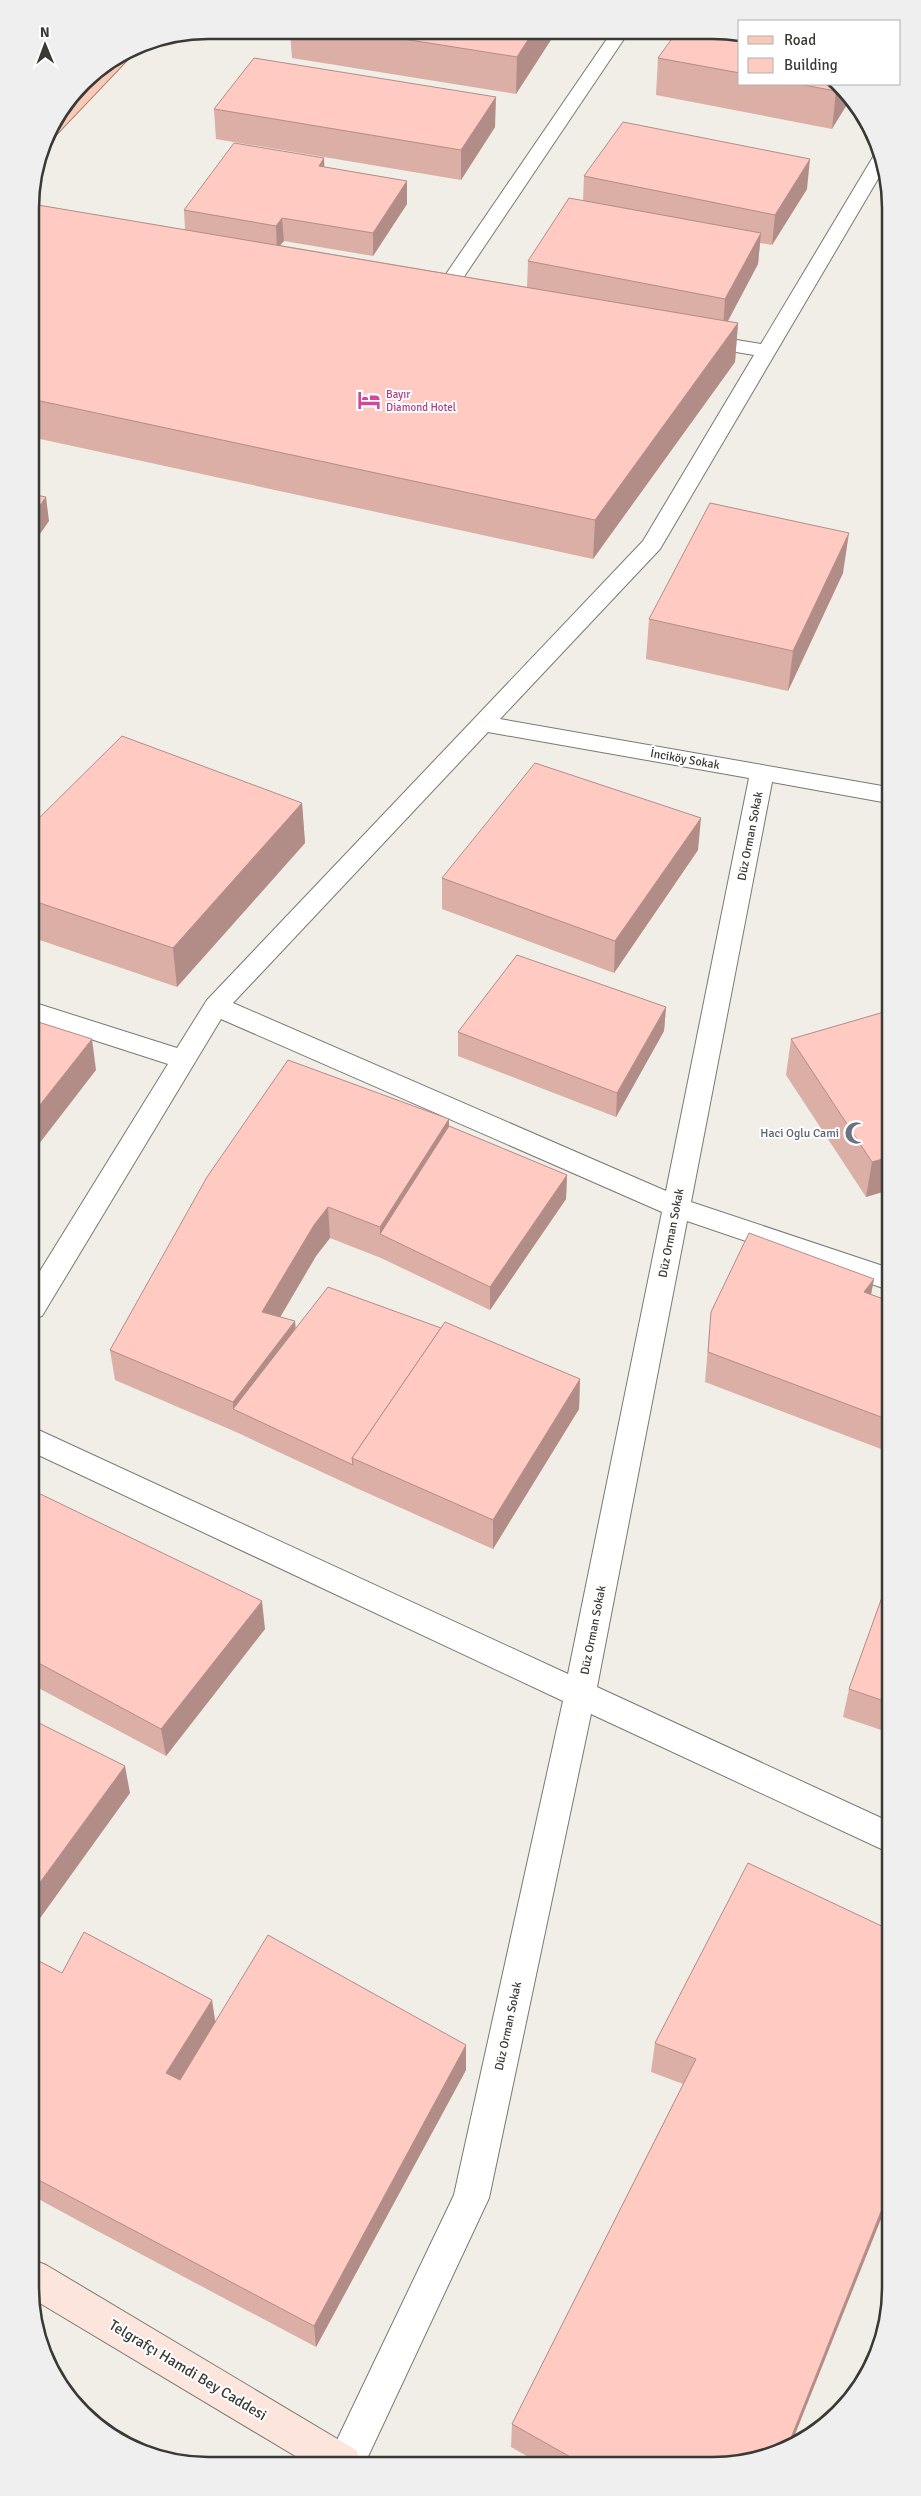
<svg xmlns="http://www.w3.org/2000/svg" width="921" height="2496" font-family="Signika,sans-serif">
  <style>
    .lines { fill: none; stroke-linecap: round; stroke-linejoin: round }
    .minor-casing { stroke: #7b7972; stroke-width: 2 }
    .secondary-casing { stroke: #7b7972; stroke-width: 2 }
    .primary-casing { stroke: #b4806c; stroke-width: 2 }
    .minor { fill: #fff; fill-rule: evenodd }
    .secondary { fill: #fce5dc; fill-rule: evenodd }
    .primary { fill: #facab9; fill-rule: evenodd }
    .wall { fill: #dbaea6 }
    .shaded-wall { fill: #b28d87 }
    .building { fill: #ffcac1; stroke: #b28d87 }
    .labels { text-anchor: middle; stroke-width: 4; stroke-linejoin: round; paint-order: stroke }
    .far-hotel-label { font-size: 11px; fill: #b23c85; stroke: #fff; text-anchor: start }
    .street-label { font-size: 12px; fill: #393935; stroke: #fff }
    .worship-label { font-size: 12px; fill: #5b616d; stroke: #fff; text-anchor: end }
    .near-street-label { font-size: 15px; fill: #393935; stroke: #fff }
    .rim { fill: none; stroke: #393935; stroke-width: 2.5 }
  </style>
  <rect width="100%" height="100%" fill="#f0eee6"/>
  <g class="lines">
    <defs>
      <g id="minor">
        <polygon points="611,33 628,33 453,293 458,294 461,298 458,302 451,304 434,300 431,296"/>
        <path d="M880,152L885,167L660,549L500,719L888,787V803L772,782L691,1202L889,1268V1290L687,1221L597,1687L890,1822V1853L591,1714L489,2198L365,2463H326L454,2195L563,1701L32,1452V1427L568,1674L662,1212L221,1019L42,1316L32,1319V1284L168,1064L32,1020V1002L177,1048L207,1000L643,541L754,355L700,346L693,344L690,340L693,336L700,334L761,344L873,157ZM488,732L749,778L666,1191L233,1003Z"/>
      </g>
      <polygon id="secondary" points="33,2260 46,2265 356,2450 362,2463 307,2463 33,2299"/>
      <path id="primary" d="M130,49L133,53L130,57L53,138L46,139C51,118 82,82 100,68C109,61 120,55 130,49Z"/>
    </defs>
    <!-- minor casing -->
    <use href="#minor" class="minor-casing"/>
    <!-- secondary casing -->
    <use href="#secondary" class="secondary-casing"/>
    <!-- primary casing -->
    <use href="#primary" class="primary-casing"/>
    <!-- minor -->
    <use href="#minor" class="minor"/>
    <!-- secondary -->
    <use href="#secondary" class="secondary"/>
    <!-- primary -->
    <use href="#primary" class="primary"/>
  </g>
  <!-- wall -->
  <g class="wall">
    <polygon points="290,31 556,32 516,94 292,58"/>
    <polygon points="740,33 740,84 840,84 832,129 656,95 658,58"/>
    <polygon points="214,109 495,127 461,180 216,139"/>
    <polygon points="324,158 324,167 407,181 407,204 373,256 284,241 280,245 527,287 528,261 583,201 584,176 807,189 772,245 760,243 758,264 728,321 738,323 735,362 593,559 31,437 30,213 185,230 184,210"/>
    <polygon points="843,573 788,691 646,659 649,619"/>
    <polygon points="302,803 305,843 177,987 31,937 31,826"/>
    <polygon points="698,850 614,973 442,909 442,878"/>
    <polygon points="666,1007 664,1031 616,1117 458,1056 458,1032"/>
    <polygon points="889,1019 889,1190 866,1197 786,1075 791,1039"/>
    <polygon points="449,1119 449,1126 567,1175 566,1199 490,1310 381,1258 330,1238 316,1256 280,1317 296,1328 580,1379 579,1409 493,1549 354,1487 236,1432 115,1380 110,1350"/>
    <polygon points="874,1279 871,1294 889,1301 889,1452 705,1382 711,1312"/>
    <polygon points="32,1490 265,1629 166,1756 33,1685"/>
    <polygon points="890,1575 890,1733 843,1717 849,1689"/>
    <polygon points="890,1930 890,2199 889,2199 748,2463 539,2463 511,2447 512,2424 683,2084 651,2072 655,2043"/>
    <polygon points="33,1958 62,1973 215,2022 466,2045 466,2070 316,2347 90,2227 33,2196"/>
  </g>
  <!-- shaded-wall -->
  <g class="shaded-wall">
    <polygon points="533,32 556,32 516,94 517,57"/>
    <polygon points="840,84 851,98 832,129 836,91"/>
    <polygon points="496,97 495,127 461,180 461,150"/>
    <polygon points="324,158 325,181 319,166"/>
    <polygon points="810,159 807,189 772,245 775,215"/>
    <polygon points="407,181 407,204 373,256 373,233"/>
    <polygon points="282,218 284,241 277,249 276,226"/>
    <polygon points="761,233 758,264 723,330 725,299"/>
    <polygon points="738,323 735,362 593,559 595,520"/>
    <polygon points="46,497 49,521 31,547 31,518"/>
    <polygon points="849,533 843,573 788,691 793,651"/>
    <polygon points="302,803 305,843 177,987 173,948"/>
    <polygon points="701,818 698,850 614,973 615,941"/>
    <polygon points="666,1007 664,1031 616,1117 617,1093"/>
    <polygon points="92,1039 96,1070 32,1153 32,1115"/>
    <polygon points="449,1119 449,1150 380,1234 380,1227"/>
    <polygon points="889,1157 889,1190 866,1197 872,1162"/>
    <polygon points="567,1175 566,1199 490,1310 490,1287"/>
    <polygon points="328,1207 330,1238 316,1256 265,1343 262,1312 314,1225"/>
    <polygon points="874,1279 868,1310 864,1292"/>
    <polygon points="295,1321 298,1352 233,1409 233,1402"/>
    <polygon points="580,1379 579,1409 493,1549 493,1520"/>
    <polygon points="262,1601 265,1629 166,1756 161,1729"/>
    <polygon points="125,1766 130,1793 33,1928 33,1892"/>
    <polygon points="212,2000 216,2026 171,2098 166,2073"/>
    <polygon points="466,2045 466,2070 316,2347 314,2326"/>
    <polygon points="890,2189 890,2193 889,2199 790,2447 787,2448"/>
  </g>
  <!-- building -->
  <g class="building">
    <polygon points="353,31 533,32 517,57"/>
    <polygon points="676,33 740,33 740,73 658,58"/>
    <polygon points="254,58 496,97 461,150 214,109"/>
    <polygon points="798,84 840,84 836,91"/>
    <polygon points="623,122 810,159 775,215 584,176"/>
    <polygon points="234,143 324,158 319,166 407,181 373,233 282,218 276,226 184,210"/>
    <polygon points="569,198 761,233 725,299 528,261"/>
    <polygon points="38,205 738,323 595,520 31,399 30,213"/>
    <polygon points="31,494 46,497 31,518"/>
    <polygon points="710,503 849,533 793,651 649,619"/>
    <polygon points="122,736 302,803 173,948 31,900 31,826"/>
    <polygon points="535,763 701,818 615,941 442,878"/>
    <polygon points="517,955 666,1007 617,1093 458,1032"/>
    <polygon points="884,1012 889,1019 889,1157 872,1162 791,1039"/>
    <polygon points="32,1020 92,1039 32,1115"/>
    <polygon points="288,1060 449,1119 380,1227 328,1207 314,1225 262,1312 295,1321 233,1402 110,1350 207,1177"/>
    <polygon points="449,1126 567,1175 490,1287 380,1234"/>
    <polygon points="749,1233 874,1279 864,1292 889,1301 889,1420 708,1352 711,1312"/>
    <polygon points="328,1287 441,1328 352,1458 353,1465 233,1409"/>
    <polygon points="445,1322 580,1379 493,1520 352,1458"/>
    <polygon points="32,1490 262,1601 161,1729 33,1660"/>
    <polygon points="890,1575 890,1703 849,1689"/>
    <polygon points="33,1720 125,1766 33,1892"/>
    <polygon points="748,1863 890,1930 890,2189 787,2448 748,2463 581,2463 512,2424 696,2059 655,2043"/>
    <polygon points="84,1932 212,2000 166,2073 180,2080 268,1935 466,2045 314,2326 84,2204 33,2177 33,1958 62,1973"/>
  </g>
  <!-- icons -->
  <defs>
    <symbol id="hotel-bare" viewBox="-9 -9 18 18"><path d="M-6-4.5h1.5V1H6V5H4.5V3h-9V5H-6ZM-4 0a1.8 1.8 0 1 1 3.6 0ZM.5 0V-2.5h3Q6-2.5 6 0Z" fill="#d1479c" stroke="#fff" stroke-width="2.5" paint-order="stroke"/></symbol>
    <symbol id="mosque-bare" viewBox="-9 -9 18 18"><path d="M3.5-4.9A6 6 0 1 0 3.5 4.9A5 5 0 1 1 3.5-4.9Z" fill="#6b7280" stroke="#fff" stroke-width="2.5" paint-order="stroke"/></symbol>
  </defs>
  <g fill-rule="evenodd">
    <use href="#hotel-bare" x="353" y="384" width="32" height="32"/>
    <use href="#mosque-bare" x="840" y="1117" width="32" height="32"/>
  </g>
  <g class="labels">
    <!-- far-hotel labels -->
    <g class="far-hotel-label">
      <text x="386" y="398">Bayır<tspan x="386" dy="13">Diamond Hotel</tspan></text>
    </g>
    <!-- street labels -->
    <g class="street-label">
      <text transform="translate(685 759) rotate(10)" y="4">İnciköy Sokak</text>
      <text transform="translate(750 836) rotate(-79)" y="4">Düz Orman Sokak</text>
      <text transform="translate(671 1233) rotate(-79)" y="4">Düz Orman Sokak</text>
      <text transform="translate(593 1630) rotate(-79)" y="4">Düz Orman Sokak</text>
      <text transform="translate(508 2026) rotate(-78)" y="4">Düz Orman Sokak</text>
    </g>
    <!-- worship labels -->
    <g class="worship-label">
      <text x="839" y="1137">Haci Oglu Cami</text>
    </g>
    <!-- near-street labels -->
    <g class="near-street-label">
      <text transform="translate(188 2370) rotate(31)" y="5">Telgrafçı Hamdi Bey Caddesi</text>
    </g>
  </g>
  <!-- crop -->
  <path d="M0 0H921V2496H0ZM208 39H713A169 169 0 0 1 882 208V2288A169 169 0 0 1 713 2457H208A169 169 0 0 1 39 2288V208A169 169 0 0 1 208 39Z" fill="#efefef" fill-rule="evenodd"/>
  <path class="rim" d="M208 39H713A169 169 0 0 1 882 208V2288A169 169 0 0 1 713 2457H208A169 169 0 0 1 39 2288V208A169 169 0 0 1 208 39Z"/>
  <!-- legend -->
  <rect x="738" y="20" width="162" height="65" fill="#ffffff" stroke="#b0b0ae"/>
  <rect x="748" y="36" width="25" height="8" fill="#facab9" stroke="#b0b0ae"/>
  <text x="784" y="45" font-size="15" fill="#393935">Road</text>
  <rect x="748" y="58" width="25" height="15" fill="#ffcac1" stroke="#b0b0ae"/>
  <text x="784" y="70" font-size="15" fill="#393935">Building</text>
  <!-- north arrow -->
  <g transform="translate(45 45) rotate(359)" stroke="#ffffff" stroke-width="4" paint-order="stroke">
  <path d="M0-4L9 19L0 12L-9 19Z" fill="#393935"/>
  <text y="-8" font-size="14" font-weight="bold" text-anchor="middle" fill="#393935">N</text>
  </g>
</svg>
